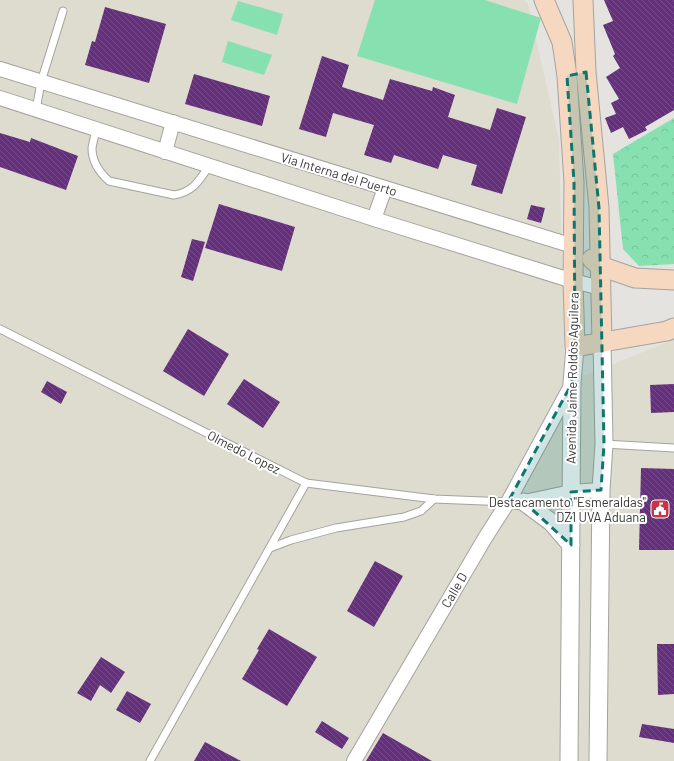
<svg xmlns="http://www.w3.org/2000/svg" width="674" height="761" font-family="Barlow,sans-serif">
  <style>
    .built { fill: #dedbcf }
    .forest { fill: url(#forest-crowns) }
    .garden { fill: #87e0b0 }
    .building { fill: url(#building-back-hatch) }
    .lines { fill: none; stroke-linecap: round; stroke-linejoin: round }
    .service-casing { stroke: #a4a39f; stroke-width: 9 }
    .minor-casing { stroke: #a4a39f; stroke-width: 16 }
    .tertiary-casing { stroke: #a4a39f; stroke-width: 19 }
    .secondary-casing { stroke: #a4a39f; stroke-width: 21 }
    .service { stroke: #fff; stroke-width: 7 }
    .minor { stroke: #fff; stroke-width: 14 }
    .tertiary { stroke: #fff; stroke-width: 17 }
    .secondary { stroke: #f6d7c0; stroke-width: 19 }
    .marked { fill: #0f766e; fill-opacity: 0.2; stroke: #0f766e; stroke-width: 3; stroke-dasharray: 8 5; stroke-linejoin: round }
    .labels { text-anchor: middle; stroke-width: 4; stroke-linejoin: round; paint-order: stroke }
    .street-label { font-size: 13px; fill: #383736; stroke: #fff }
    .poi-label { font-size: 13px; fill: #383736; stroke: #fff; text-anchor: end }
  </style>
  <defs>
    <pattern id="forest-crowns" width="20" height="18" patternUnits="userSpaceOnUse"><rect width="20" height="18" fill="#87e0b0"/><path d="M2 6a3 3 0 1 1 6 0M12 15a3 3 0 1 1 6 0" fill="none" stroke="#75c198"/></pattern>
    <pattern id="building-back-hatch" width="6" height="6" patternUnits="userSpaceOnUse"><rect width="6" height="6" fill="#64307b"/><path d="M-1 5l2 2M0 0l6 6M5-1l2 2" fill="none" stroke="#774d89"/></pattern>
  </defs>
  <rect width="100%" height="100%" fill="#e4e3df"/>
  <!-- built -->
  <polygon class="built" points="0,0 523,0 528,4 559,140 565,382 602,369 674,339 674,761 0,761"/>
  <!-- forest -->
  <polygon class="forest" points="674,118 674,264 639,266 623,249 613,154"/>
  <!-- garden -->
  <g class="garden">
    <polygon points="375,0 485,0 541,18 517,104 357,56"/>
    <polygon points="238,1 283,14 277,35 231,20"/>
    <polygon points="228,41 272,55 264,75 222,62"/>
  </g>
  <!-- building -->
  <g class="building">
    <polygon points="604,0 674,0 674,110 645,127 647,130 629,139 623,127 611,133 605,118 616,114 611,103 619,99 606,77 620,68 613,56 615,54 603,25 613,21"/>
    <polygon points="105,7 166,24 149,83 85,65 92,41 95,42"/>
    <polygon points="322,56 349,65 342,87 383,100 390,79 432,91 433,87 455,95 448,117 490,130 497,108 526,117 502,194 471,185 477,165 443,155 438,169 394,155 391,163 364,155 374,125 333,113 326,137 299,129"/>
    <polygon points="194,74 270,96 262,126 185,104"/>
    <polygon points="0,133 30,142 31,138 78,156 66,190 0,167"/>
    <polygon points="219,204 295,227 282,271 205,248"/>
    <polygon points="531,205 545,208 541,223 527,219"/>
    <polygon points="192,239 205,242 193,281 181,277"/>
    <polygon points="188,329 229,354 204,396 163,371"/>
    <polygon points="244,379 280,402 263,428 227,404"/>
    <polygon points="47,381 67,392 61,404 41,392"/>
    <polygon points="674,384 674,412 651,413 650,385"/>
    <polygon points="641,468 674,469 674,550 639,550"/>
    <polygon points="375,561 403,576 374,627 347,611"/>
    <polygon points="269,629 317,657 287,706 242,679 259,650 257,649"/>
    <polygon points="657,644 674,644 674,694 658,695"/>
    <polygon points="101,657 125,672 111,693 100,685 91,701 77,693"/>
    <polygon points="127,691 151,704 140,723 116,710"/>
    <polygon points="322,721 349,738 342,749 315,732"/>
    <polygon points="642,724 674,729 674,743 639,737"/>
    <polygon points="383,733 432,761 366,761"/>
    <polygon points="205,742 241,761 194,761"/>
  </g>
  <g class="lines">
    <defs>
      <g id="service">
        <polyline points="36,110 41,82 63,11"/>
        <path d="M96,129C95,135 93,142 92,148C92,161 100,173 109,181L174,195C193,192 199,181 209,166"/>
        <polyline points="0,329 306,483 434,499 508,502"/>
        <polyline points="604,444 674,448"/>
        <polyline points="270,548 291,540 336,528 404,517 421,511 434,499"/>
        <polyline points="150,761 306,483"/>
      </g>
      <g id="minor">
        <polyline points="0,69 573,246"/>
        <polyline points="0,98 374,219 573,281 601,288"/>
        <polyline points="165,152 173,122"/>
        <polyline points="374,219 385,188"/>
        <polyline points="517,502 524,502 571,492 601,490"/>
        <polyline points="354,761 485,538 508,502 572,384"/>
      </g>
      <g id="tertiary">
        <polyline points="524,502 551,522 571,545"/>
        <polyline points="569,761 572,383 575,347"/>
        <polyline points="598,761 601,490 604,444 602,342"/>
      </g>
      <g id="secondary">
        <polyline points="544,0 562,42 567,76 574,182 573,281 575,347 667,331 674,328"/>
        <polyline points="583,0 586,72 599,208 602,342"/>
        <polyline points="592,259 600,266 635,278 674,280"/>
      </g>
    </defs>
    <!-- service casing -->
    <use href="#service" class="service-casing"/>
    <!-- minor casing -->
    <use href="#minor" class="minor-casing"/>
    <!-- tertiary casing -->
    <use href="#tertiary" class="tertiary-casing"/>
    <!-- secondary casing -->
    <use href="#secondary" class="secondary-casing"/>
    <!-- service -->
    <use href="#service" class="service"/>
    <!-- minor -->
    <use href="#minor" class="minor"/>
    <!-- tertiary -->
    <use href="#tertiary" class="tertiary"/>
    <!-- secondary -->
    <use href="#secondary" class="secondary"/>
  </g>
  <!-- marked area -->
  <path class="marked" d="M586,72L599,208L604,444L601,490L571,492V545L524,502H508L572,383L575,347L574,182L567,76Z"/>
  <!-- icons -->
  <defs>
    <symbol id="civic-square" viewBox="-11 -11 22 22"><rect x="-9" y="-9" width="18" height="18" rx="4" fill="#c63547" stroke="#fff"/><path d="M-.6-6.5H3V-4.5H.6V-3L4-1V1h2V6H-6V1h2V-1L-.6-3ZM-1.2 2.5V6h2.4V2.5Z" fill="#fff"/></symbol>
  </defs>
  <g fill-rule="evenodd">
    <use href="#civic-square" x="649" y="498" width="22" height="22"/>
  </g>
  <g class="labels">
    <!-- street labels -->
    <g class="street-label">
      <text transform="translate(339 174) rotate(17)" y="5">Via Interna del Puerto</text>
      <text transform="translate(572 378) rotate(-89)" y="5">Avenida Jaime Roldós Aguilera</text>
      <text transform="translate(244 452) rotate(27)" y="5">Olmedo Lopez</text>
      <text transform="translate(454 590) rotate(-60)" y="5">Calle D</text>
    </g>
    <!-- poi labels -->
    <g class="poi-label">
      <text x="646" y="507">Destacamento "Esmeraldas"<tspan x="646" dy="15">DZ1 UVA Aduana</tspan></text>
    </g>
  </g>
</svg>
